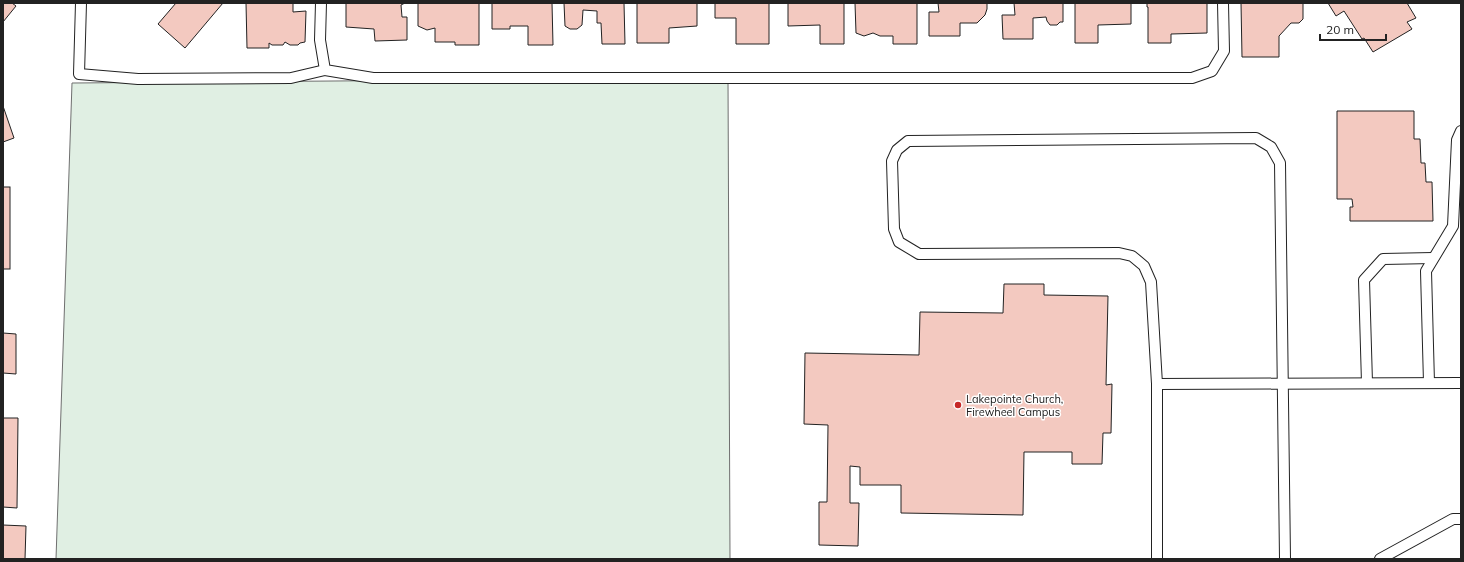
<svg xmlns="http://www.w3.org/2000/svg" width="1464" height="562" font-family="Mulish,sans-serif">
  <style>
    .green { fill: #e0efe3; stroke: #6f6f6f }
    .building { fill: #f3c9c0; stroke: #222 }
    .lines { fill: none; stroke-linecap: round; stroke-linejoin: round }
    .lane-casing { stroke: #222; stroke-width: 12 }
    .lane { stroke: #fff; stroke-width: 10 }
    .poi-dot { fill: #c62828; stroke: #fff; stroke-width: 1.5 }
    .labels { text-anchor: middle; stroke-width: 3; stroke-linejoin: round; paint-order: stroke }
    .poi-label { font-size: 11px; fill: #222; stroke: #fff; text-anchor: start }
  </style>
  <rect width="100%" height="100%" fill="#fff"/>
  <!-- green -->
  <polygon class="green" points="728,78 730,559 56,559 72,83"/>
  <!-- building -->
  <g class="building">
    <polygon points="3,3 12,3 16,6 3,22"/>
    <polygon points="176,3 223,3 185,48 158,24"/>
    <polygon points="246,3 293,3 293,12 306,11 305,42 300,43 298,45 290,45 285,42 283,45 272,45 269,43 269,48 247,48"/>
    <polygon points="346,3 405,3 401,5 402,17 407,17 407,40 375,41 374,29 346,27"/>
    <polygon points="418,3 479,3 479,45 455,45 455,42 435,42 435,28 427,30 418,26"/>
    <polygon points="492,3 552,3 553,45 528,45 528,26 510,26 510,29 492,29"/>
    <polygon points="564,3 624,3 625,44 602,44 601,23 597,23 597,11 583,10 582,25 577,29 570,29 565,26"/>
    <polygon points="637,3 697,3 697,26 669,28 669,43 637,43"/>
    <polygon points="715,3 769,3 769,44 736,44 736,18 715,18"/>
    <polygon points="782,3 844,3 844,44 820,44 820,25 788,26 788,3"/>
    <polygon points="855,3 917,3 917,44 893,44 893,36 880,36 873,33 864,36 856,33"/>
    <polygon points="938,3 987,3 987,9 985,15 977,23 960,23 960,36 929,36 929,12 939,12"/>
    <polygon points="1014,3 1063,3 1063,22 1060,22 1057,25 1050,25 1047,21 1046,17 1033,18 1033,39 1003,39 1002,15 1015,15"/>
    <polygon points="1075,3 1131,3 1131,24 1098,25 1098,43 1075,43"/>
    <polygon points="1147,3 1207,3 1207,33 1171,34 1171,43 1148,43 1148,7 1147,7"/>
    <polygon points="1241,3 1303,3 1303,19 1299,23 1291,23 1279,36 1279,57 1242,57"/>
    <polygon points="1328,3 1407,3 1416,18 1407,22 1412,29 1373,52 1364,38 1362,39 1344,11 1336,16"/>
    <polygon points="3,106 14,138 3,142"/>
    <polygon points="1337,111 1414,111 1414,139 1420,139 1421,163 1425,163 1426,182 1432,182 1433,221 1350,221 1350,207 1353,207 1352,199 1337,199"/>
    <rect x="3" y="187" width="7" height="82"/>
    <polygon points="1004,284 1044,284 1044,295 1108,296 1106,385 1112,384 1111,433 1103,433 1102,464 1072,464 1072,452 1024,452 1023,515 901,513 901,485 860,485 860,467 850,466 850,503 859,503 858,546 819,545 819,502 827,502 828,425 804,424 805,353 919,355 920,312 1003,313"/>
    <polygon points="3,333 16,334 16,374 3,373"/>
    <polygon points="3,418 18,418 17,508 3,507"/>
    <polygon points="3,525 26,526 25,559 3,559"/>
  </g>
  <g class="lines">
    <defs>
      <g id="lane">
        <polyline points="81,3 79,74 138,79 291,78 325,70"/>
        <polyline points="321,3 320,40 325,70 373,78 1192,78 1212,71 1224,51 1223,3"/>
        <polyline points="1367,383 1364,280 1383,259 1433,258"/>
        <polyline points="1429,383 1426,271 1453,226 1457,140 1461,131"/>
        <polyline points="1157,384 1151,282 1144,266 1132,256 1119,253 919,254 899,242 894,229 892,161 897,150 908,141 1256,138 1271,147 1280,163 1285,559"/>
        <polyline points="1157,559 1157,384 1461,383"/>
        <polyline points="1380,559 1453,519 1461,519"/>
      </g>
    </defs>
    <!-- lane casing -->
    <use href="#lane" class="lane-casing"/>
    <!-- lane -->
    <use href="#lane" class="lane"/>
  </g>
  <!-- markers -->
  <circle class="poi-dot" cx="958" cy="405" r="4"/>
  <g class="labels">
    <!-- poi labels -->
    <g class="poi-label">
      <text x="966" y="403">Lakepointe Church,<tspan x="966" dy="13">Firewheel Campus</tspan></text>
    </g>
  </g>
  <!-- border -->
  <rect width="1464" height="562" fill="none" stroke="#222222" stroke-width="8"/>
  <!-- scale -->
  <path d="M1320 34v6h66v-6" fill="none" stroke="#222222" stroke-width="2"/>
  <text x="1326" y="34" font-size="12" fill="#222222" stroke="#ffffff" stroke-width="3" paint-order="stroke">20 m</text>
</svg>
